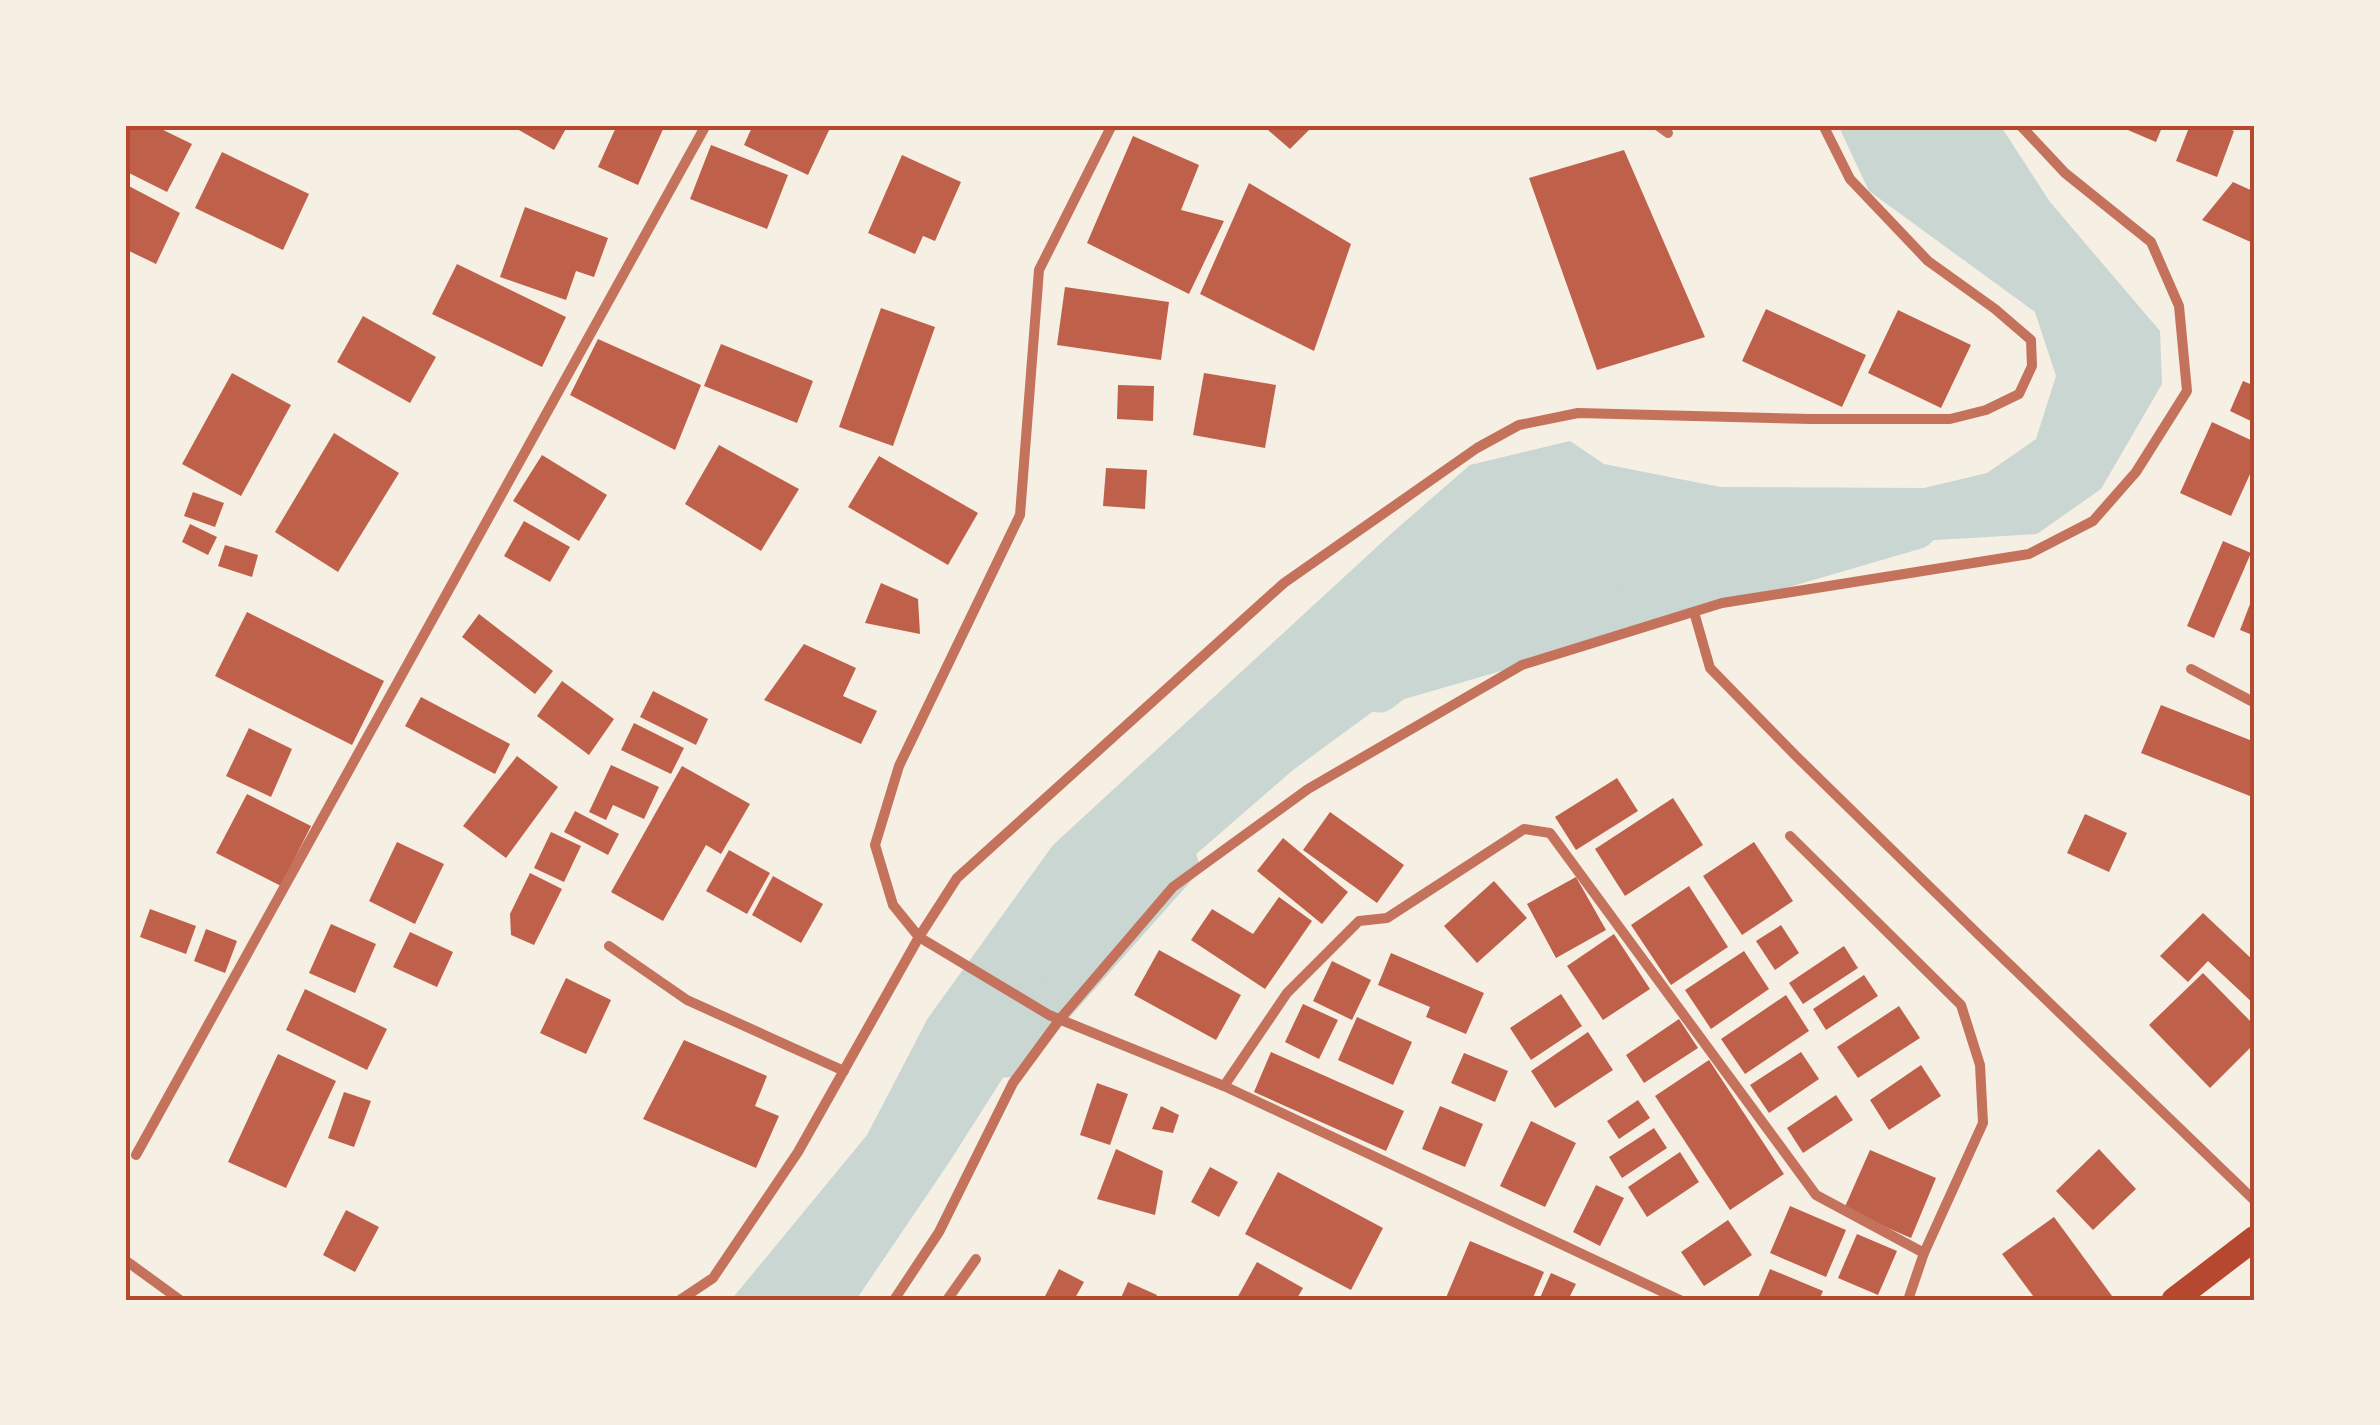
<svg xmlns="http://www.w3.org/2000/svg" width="2380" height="1425" font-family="'Open Sans',sans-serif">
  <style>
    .water { fill: #c9d6d2 }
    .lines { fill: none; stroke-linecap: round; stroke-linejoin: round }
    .canal { stroke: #c9d6d2; stroke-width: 45 }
    .building { fill: #bf614a }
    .minor { stroke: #c5725c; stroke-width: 10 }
    .primary { stroke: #b5482f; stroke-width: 25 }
    .neatline { fill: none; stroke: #b5482f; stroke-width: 4 }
  </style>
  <rect width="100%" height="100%" fill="#f6efe4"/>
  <!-- water -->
  <polygon class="water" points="1838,125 2000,125 2050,202 2160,331 2162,384 2101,489 2037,534 1831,546 1655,587 1465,644 1293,770 1172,875 1070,972 950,1161 856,1300 731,1300 867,1135 928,1018 1053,845 1393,532 1470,465 1570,441 1604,464 1720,487 1924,488 1987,473 2036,439 2056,376 2035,312 1869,191"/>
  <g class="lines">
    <!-- canal -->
    <g class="canal">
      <polyline points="1379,690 1393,679 1915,527"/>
      <polyline points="1006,1055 1176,864"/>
    </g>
  </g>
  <!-- building -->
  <g class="building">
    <polygon points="125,125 153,125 192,144 167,192 125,171"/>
    <polygon points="510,125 568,125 554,150"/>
    <polygon points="617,125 664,127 638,185 598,167"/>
    <polygon points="753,125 824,125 830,128 808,175 744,145"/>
    <polygon points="1262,125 1314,125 1290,149"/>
    <polygon points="2116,125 2163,125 2156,142"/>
    <polygon points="2190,125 2218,125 2234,131 2217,177 2176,161"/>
    <polygon points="1133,136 1199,165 1181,210 1224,221 1189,294 1087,243"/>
    <polygon points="711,145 788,175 767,229 690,199"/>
    <polygon points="1624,150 1705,337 1597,370 1529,178"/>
    <polygon points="222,152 309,194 283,250 195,208"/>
    <polygon points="902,155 961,182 935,241 923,236 915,254 868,233"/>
    <polygon points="2233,182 2255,192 2255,244 2202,220"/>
    <polygon points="1249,183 1351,244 1314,351 1200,294"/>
    <polygon points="125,184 180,213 156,264 125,249"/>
    <polygon points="525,207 608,238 594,277 576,271 566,300 500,277"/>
    <polygon points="457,264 566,317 542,367 432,314"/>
    <polygon points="1065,287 1169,302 1161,360 1057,345"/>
    <polygon points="881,308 935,327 893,446 839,427"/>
    <polygon points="1766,309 1866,355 1842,407 1742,361"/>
    <polygon points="1898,310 1971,345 1941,408 1868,373"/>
    <polygon points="363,316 436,357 410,403 337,362"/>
    <polygon points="598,339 701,385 675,450 570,395"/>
    <polygon points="721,344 813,381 797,423 704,386"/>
    <polygon points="232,373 291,405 241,496 182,464"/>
    <polygon points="1204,373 1276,385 1265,448 1193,435"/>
    <polygon points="2243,381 2255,386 2255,423 2230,411"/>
    <polygon points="1118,385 1154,386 1153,421 1117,419"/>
    <polygon points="2212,422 2255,442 2255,463 2231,516 2180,493"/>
    <polygon points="334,433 399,473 338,572 275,532"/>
    <polygon points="719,445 799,489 761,551 685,504"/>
    <polygon points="542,455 607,495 579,541 513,501"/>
    <polygon points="879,456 978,513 948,565 848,507"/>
    <polygon points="1106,468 1147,470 1145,509 1103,506"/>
    <polygon points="193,492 224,503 215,527 184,516"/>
    <polygon points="524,521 570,547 550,582 504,556"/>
    <polygon points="190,524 217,537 208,555 182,542"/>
    <polygon points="2223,541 2251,553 2214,638 2187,626"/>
    <polygon points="225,545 258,555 252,577 218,566"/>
    <polygon points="881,583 918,599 920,634 865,623"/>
    <polygon points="2255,591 2255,636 2240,630"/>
    <polygon points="247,612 384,681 352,745 215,676"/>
    <polygon points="479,614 553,671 535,694 462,637"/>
    <polygon points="804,644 856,668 843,696 877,711 861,744 764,700"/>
    <polygon points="562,681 614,719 589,755 537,716"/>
    <polygon points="653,691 708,719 696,745 640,717"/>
    <polygon points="421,697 510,744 495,774 405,726"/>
    <polygon points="2161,705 2255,742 2255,798 2141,753"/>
    <polygon points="634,723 684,748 671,774 621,750"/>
    <polygon points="249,728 292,749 271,797 226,776"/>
    <polygon points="517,756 558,787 506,858 463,826"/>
    <polygon points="611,765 659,787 644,819 613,805 606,820 589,812"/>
    <polygon points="682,766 750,804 721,854 706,845 663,921 611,892"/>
    <polygon points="1617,778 1638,811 1576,850 1555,817"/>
    <polygon points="247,794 311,826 281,886 216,853"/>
    <polygon points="1673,798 1703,845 1625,896 1595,849"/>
    <polygon points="575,811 619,834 608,855 564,832"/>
    <polygon points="1330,812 1404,865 1377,903 1303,850"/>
    <polygon points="2085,814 2127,833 2109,872 2067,853"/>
    <polygon points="551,832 581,846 564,882 534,868"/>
    <polygon points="1283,838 1348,892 1322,924 1257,871"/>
    <polygon points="397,842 444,864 415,924 369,901"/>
    <polygon points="1754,842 1793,901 1742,935 1703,876"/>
    <polygon points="729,850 770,873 747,914 706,891"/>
    <polygon points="530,873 562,889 534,945 511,935 510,914"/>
    <polygon points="773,876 823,904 801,943 752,915"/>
    <polygon points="1576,877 1606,930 1556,958 1527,904"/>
    <polygon points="1494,881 1527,918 1477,963 1444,926"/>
    <polygon points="1689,886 1728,947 1671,985 1631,925"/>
    <polygon points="1279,897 1312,921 1265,989 1191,940 1212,909 1253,934"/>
    <polygon points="150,909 196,926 186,954 140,937"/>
    <polygon points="2203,913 2255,962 2255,1005 2208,961 2188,982 2160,956"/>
    <polygon points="331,924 376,944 355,993 309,973"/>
    <polygon points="1781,925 1799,953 1775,970 1756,941"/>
    <polygon points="206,929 237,941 225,973 194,961"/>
    <polygon points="410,932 453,952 437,987 393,967"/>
    <polygon points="1614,934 1650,989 1603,1020 1567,966"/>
    <polygon points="1844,946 1858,968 1803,1004 1789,983"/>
    <polygon points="1159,950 1241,995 1216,1040 1134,995"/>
    <polygon points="1744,951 1769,989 1711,1029 1685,990"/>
    <polygon points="1391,953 1484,993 1466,1034 1426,1017 1430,1007 1378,985"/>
    <polygon points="1332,961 1371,980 1352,1020 1313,1001"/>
    <polygon points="2203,973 2255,1026 2255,1043 2210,1088 2149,1025"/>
    <polygon points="1864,975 1878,996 1826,1030 1813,1009"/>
    <polygon points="566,978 611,1000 586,1054 540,1033"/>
    <polygon points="305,989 387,1029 367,1070 286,1030"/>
    <polygon points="1561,994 1582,1026 1531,1060 1510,1028"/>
    <polygon points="1786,995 1809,1031 1745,1074 1721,1039"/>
    <polygon points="1303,1004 1338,1020 1319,1059 1285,1042"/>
    <polygon points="1899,1006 1920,1038 1858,1078 1837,1047"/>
    <polygon points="1357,1017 1412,1042 1393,1085 1338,1060"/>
    <polygon points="1679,1019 1698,1048 1644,1083 1626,1055"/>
    <polygon points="1588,1032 1613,1070 1555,1108 1531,1071"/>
    <polygon points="684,1040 767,1076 755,1106 779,1116 756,1168 643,1119"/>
    <polygon points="1271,1052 1404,1111 1386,1151 1254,1092"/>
    <polygon points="1801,1052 1819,1079 1769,1113 1750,1085"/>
    <polygon points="1464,1053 1508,1071 1495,1102 1451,1083"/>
    <polygon points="278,1054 336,1081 286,1188 228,1162"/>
    <polygon points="1709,1060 1784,1174 1730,1210 1655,1096"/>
    <polygon points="1921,1065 1941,1096 1889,1130 1870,1100"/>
    <polygon points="1097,1083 1128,1094 1110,1145 1080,1135"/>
    <polygon points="344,1092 371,1101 354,1147 328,1138"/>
    <polygon points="1836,1095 1853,1120 1803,1153 1787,1128"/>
    <polygon points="1638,1100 1650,1118 1619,1139 1607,1121"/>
    <polygon points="1161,1106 1179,1115 1173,1133 1152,1129"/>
    <polygon points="1440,1106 1483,1124 1465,1167 1422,1149"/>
    <polygon points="1531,1121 1576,1143 1545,1207 1500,1186"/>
    <polygon points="1654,1128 1667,1148 1622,1178 1609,1157"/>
    <polygon points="1116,1149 1163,1171 1155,1215 1097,1199"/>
    <polygon points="2099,1149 2136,1189 2093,1230 2056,1191"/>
    <polygon points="1870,1150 1936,1178 1911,1238 1844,1209"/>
    <polygon points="1680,1152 1699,1182 1647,1217 1628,1187"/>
    <polygon points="1210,1167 1238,1182 1219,1217 1191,1202"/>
    <polygon points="1278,1172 1383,1228 1351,1290 1245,1234"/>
    <polygon points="1596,1185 1624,1198 1600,1246 1573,1232"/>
    <polygon points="1790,1206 1846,1230 1826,1277 1770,1253"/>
    <polygon points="346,1210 379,1227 355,1272 323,1255"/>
    <polygon points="2054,1217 2115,1300 2036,1300 2002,1254"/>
    <polygon points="1728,1220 1752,1255 1704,1286 1681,1252"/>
    <polygon points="1857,1234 1897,1251 1878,1295 1838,1278"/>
    <polygon points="1470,1241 1544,1272 1532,1300 1445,1300"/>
    <polygon points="1257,1262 1303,1288 1296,1300 1236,1300"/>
    <polygon points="1059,1269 1084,1282 1074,1300 1043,1300"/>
    <polygon points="1770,1269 1823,1291 1819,1300 1757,1300"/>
    <polygon points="1551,1273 1576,1284 1568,1300 1539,1300"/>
    <polygon points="1128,1282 1157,1295 1155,1300 1120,1300"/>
  </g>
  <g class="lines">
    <!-- minor -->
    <g class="minor">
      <polyline points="1112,125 1039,270 1020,515 899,766 875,845 893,905 919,937 1049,1015 1224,1086 1680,1300"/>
      <polyline points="1657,125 1668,133"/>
      <polyline points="1694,612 1710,668 1796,756 1981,937 2255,1201"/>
      <polyline points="2191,669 2255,703"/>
      <polyline points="1790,836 1961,1005 1980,1065 1983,1123 1924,1253 1908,1300"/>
      <polyline points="609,946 687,1000 844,1071"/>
      <polyline points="1224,1086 1287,993 1359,921 1387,918 1524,829 1550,833 1816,1195 1924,1253"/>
      <polyline points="136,1155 706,125"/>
      <polyline points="125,1260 180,1300"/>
      <polyline points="680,1300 713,1278 798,1152 919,937 957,878 1284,583 1477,448 1519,425 1578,413 1812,419 1950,419 1986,410 2019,394 2032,366 2031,340 1995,309 1928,261 1850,179 1823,125"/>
      <polyline points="894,1300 939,1232 1013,1083 1060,1019 1173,887 1308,789 1522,665 1722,603 2029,554 2093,521 2136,472 2187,391 2179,306 2151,242 2065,173 2020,125"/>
      <polyline points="947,1300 976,1259"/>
    </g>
    <!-- primary -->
    <polyline class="primary" points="2174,1300 2255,1238"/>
  </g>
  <!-- border -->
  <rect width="2380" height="1425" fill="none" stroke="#f6efe4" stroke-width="255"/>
  <rect x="128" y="128" width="2124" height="1170" class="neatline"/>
</svg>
